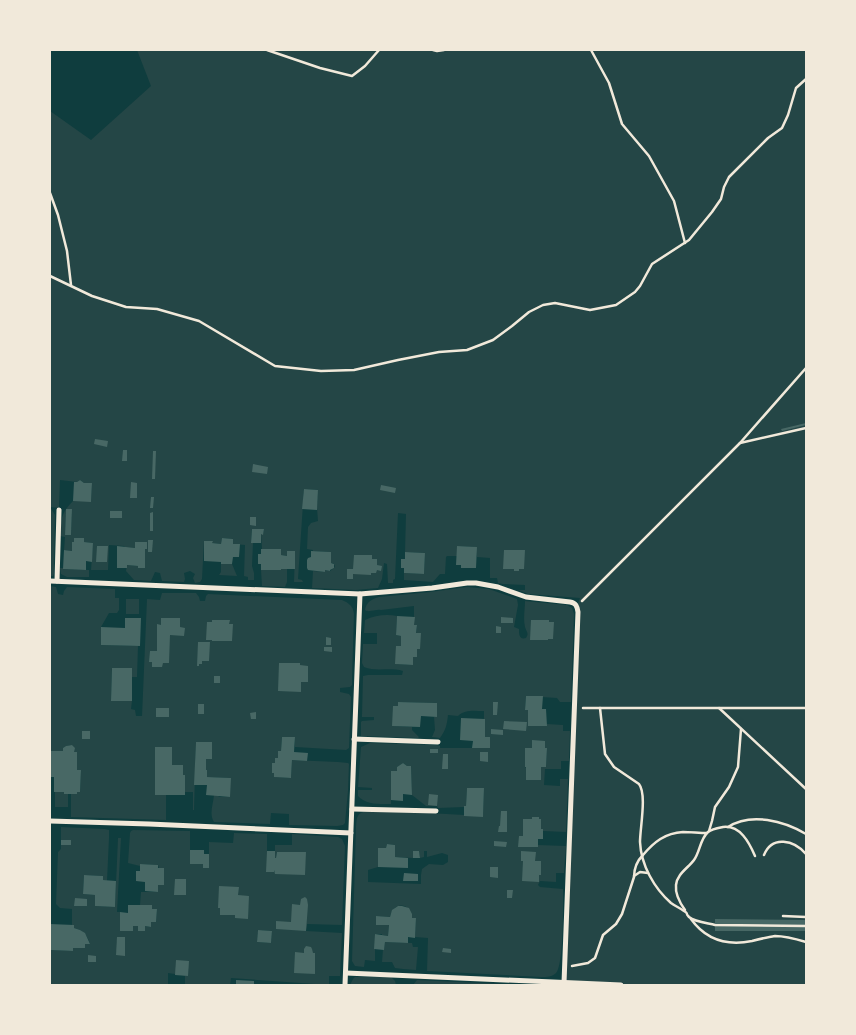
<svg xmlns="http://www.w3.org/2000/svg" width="856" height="1035" font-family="'Open Sans',sans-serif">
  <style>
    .green { fill: #244646; fill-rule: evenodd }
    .building { fill: #486865 }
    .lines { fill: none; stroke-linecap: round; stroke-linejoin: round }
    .path { stroke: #f1e9da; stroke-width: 2.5 }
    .minor { stroke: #f1e9da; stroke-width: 5 }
  </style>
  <rect width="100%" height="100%" fill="#0f3d3e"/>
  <!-- green -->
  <g class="green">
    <path d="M137,50H806V985H621L564,983L577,606L580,598L528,594L518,590H525V585L503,584L498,583L497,578H490V558L477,557L476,547L457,546V556H447L446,557L445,574H440L433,582L404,580V573L424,574L425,553L405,552L406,514L398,513L395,579L393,580V583H388L387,564L384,563L382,579L378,588L356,590L312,588L313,571L325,572V570L330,571L334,568L335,566L333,563H331V552L313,551V550L307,549L308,527L311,523L318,521L317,508L318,490L304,489L298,579L302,580L303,582H294L295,551H287V556L281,555V549H262L261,534H263L264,529H252L251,542L253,543L252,566L254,573V580H248V577L244,576L245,545L233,544V539L222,538L221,544L212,543V541H204L202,579L200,582L195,583L193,578L195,574L190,571L184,573L185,579L184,582L162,581L160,573L155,572L151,581L134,580L126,571L127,565L138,566V568H145V549H147V542H135V548L125,547L124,546L109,545L108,570H91L93,543L84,542V538H75L72,551L64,550L65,537L60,536C61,519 61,513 73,501H91L92,484L84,483L80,480L77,482L60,480L59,508L50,507L55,515L54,574L53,576H50V111L91,140L151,86ZM66,509H72L71,535H65Z"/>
    <polygon points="221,564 232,564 237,576 219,575 221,572"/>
    <polygon points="60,568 63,568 63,569 89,570 89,577 67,577 61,574"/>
    <polygon points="281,569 287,569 287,582 285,587 262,586 261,570 280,570"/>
    <path d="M50,586L56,587L58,594L63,595L64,591L67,587L115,589V598H119V610L117,613H109L101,627V645L138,646L137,677H132V668H112L111,700L132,701L131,709L135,710L136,716H142L147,599L160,600L162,593H196L199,597L200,601H205L206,596L208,594L342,600C349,603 353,606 354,614L352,680V685L350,687L340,688V692L349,694L351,697L349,748L346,750L295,747V738L282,737L281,751H278V758H275V763H272V773H274L275,777L291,778L292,760L338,762L348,763L349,764L348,791L345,823L343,825L337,826L289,825V814L271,813L270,824L214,822C209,814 213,805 214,795H218L219,797H230V778L207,777V771L206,770V759H212V743L196,742L194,810H193V792H185V775H183V765H172V747H155V795H166V820L71,817V794H77V792H80L81,771L77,770V752H74V748L72,745L66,746L63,748V751H50Z"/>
    <path d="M467,587L489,589L517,599L518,605L514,627L519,629C519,634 519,640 526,638C529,633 527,633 525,627C523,619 525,609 525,601L567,605L572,608L574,614L571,702H560L557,698L526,696L525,710H528V726H546L547,724L563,725V731H570L569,761H561V769H545L544,785L560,786V779H568L566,832L543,831V829H541V820L539,819V817H532V819H523V836H519V847H538V845L566,846L564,873H556V882L540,881L538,885L540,887L563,889C563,904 564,964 556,973C552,977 547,977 541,977L427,971L428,938L415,937L416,918H412C410,902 394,901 390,917L376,916V924L389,925L388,936L382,935V934H375V961L365,960L364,967L355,966L352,961L356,827C357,818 356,813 367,811L428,813L464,815V816H483L484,788H467L466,806H464V807L438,808L437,806H426L412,795L411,766H407L403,763L397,767V771H391V804C379,804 366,805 358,796V790H372V788L358,787L361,747L370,743L436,745L440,746V748H489L490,738L485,737V720L484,719V711C475,711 465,709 458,716L448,715C447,724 446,730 440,738L432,737L435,730L434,717L437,716V703L399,702L398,706H393V726L412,727V730L419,737L418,738L361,736V722L362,721L374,720V717H362V715L363,676L368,675H402L403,671C390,667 376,672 364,667L362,663L363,644H377V633H364L365,620C375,615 387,614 397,616L396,635L401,636V646H396V664L413,665V657L417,649H420L416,633L417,625H414V606L381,610C375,609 369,613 365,610C366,602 372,599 379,597L430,592ZM533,741H545V748H547L546,767H541V779L525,767V748H532ZM387,844L395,845V857L413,858V852L419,851L420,858L424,857V851H427V857L442,853L448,855V862L443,865L429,864L422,869L421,875V884L368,882V870L378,867V848H386Z"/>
    <rect x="126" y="599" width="13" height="15"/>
    <polygon points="55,792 64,792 68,794 68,807 55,807"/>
    <path d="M61,827L105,829L109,830V838L107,881L103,880V876L84,875L83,894L95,895V906L115,907L118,838H121L117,912H120V931H132L133,926H138V931H145V926L150,927L151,922H156L157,909H152L151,905H140L141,892H158V885H164L158,865L140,864V866L128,863L130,833L131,831L133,830L190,831V863L203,864L209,868V842L233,843L234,833L267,834V872H274L305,853L277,852L276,858H275V845H292V834L338,837L342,839L345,846L342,925L307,924L306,931L342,933L340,976H329V985L231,978L230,985H185V976H188L168,973V985H50V950L73,951V948H84L85,944H90C87,935 83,930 74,928V925H72V909L60,908L56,904L58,852L61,849ZM258,930L272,931L271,943L257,942Z"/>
    <polygon points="385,942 412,943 413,947 418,947 416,970 403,969 395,968 392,962 382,962 383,949 384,949"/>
    <polygon points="355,977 391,977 395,981 396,985 350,985 353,979"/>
    <polygon points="417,980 519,985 413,985"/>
  </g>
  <!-- building -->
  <g class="building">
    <polygon points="806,423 806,425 782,431 781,429"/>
    <polygon points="95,439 108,441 107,447 94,444"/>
    <polygon points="123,450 127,450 127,461 122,461"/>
    <polygon points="153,451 156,451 155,479 152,479"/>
    <polygon points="253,464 268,467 267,474 252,472"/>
    <polygon points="80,480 84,483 92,483 91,502 73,501 74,482 77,482"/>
    <polygon points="131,482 137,483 137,498 130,498"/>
    <polygon points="381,485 396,488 395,493 380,490"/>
    <polygon points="304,489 318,490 317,510 302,509"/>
    <polygon points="151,497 154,497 153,508 150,508"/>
    <polygon points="66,509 72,509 71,535 65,535"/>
    <rect x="110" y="511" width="12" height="7"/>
    <polygon points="153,512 153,531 150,531 150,513"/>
    <polygon points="250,517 256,517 256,526 250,525"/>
    <polygon points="252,529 264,529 263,535 261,534 261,543 251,543"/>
    <polygon points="74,538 84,538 84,542 93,543 92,562 86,561 86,570 63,569 64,550 72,551 72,542 74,542"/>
    <polygon points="222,538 233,539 233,544 240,544 239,557 233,557 232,564 221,564 221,562 204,561 204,541 213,541 212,543 221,544"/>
    <polygon points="148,540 153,540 152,552 148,552"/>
    <polygon points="135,542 147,542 147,549 145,549 145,568 138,568 138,566 127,565 127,568 117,568 117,546 135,548"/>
    <polygon points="97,546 108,546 107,562 96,562"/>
    <polygon points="457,546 477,547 476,568 461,568 461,565 456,565"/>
    <polygon points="261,549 281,549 281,555 287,556 287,551 295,551 295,569 281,569 281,570 261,570 261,564 258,564 258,554 261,554"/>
    <polygon points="504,550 525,550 524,569 519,569 519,571 514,571 514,569 503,569"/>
    <polygon points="311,551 331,552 331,563 334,564 334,568 330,570 330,571 325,570 325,572 308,570 307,568 307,560 308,558 311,557"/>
    <polygon points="405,552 425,553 424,574 404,573 404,568 401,568 401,559 405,559"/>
    <polygon points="354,555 372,555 372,559 377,559 377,565 382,566 381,571 377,570 376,573 371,573 371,575 353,574 353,579 347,579 347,569 353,569"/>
    <polygon points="397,616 415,617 414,625 417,625 416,633 421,633 420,649 417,649 417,657 413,657 413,665 395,664 396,646 401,646 401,636 396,635"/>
    <polygon points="501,617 513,618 513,623 501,623"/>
    <polygon points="125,618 141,618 140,646 101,645 101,627 125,628"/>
    <polygon points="161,618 180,618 180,627 185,628 184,636 170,635 169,663 163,663 162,667 152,667 152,662 149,662 150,651 157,651 157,624 161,625"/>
    <polygon points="212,620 230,620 229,624 233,624 232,641 212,641 212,640 206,640 207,622 212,622"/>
    <polygon points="531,620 549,620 549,622 554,622 553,639 548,639 548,640 530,640"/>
    <polygon points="496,626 501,627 501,633 496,633"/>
    <polygon points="326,637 331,638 331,645 326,645"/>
    <polygon points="198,642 210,642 209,661 202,661 202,664 199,664 199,666 197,666"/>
    <polygon points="324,647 332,647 332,652 324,651"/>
    <polygon points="279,663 300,663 300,665 308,666 308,682 301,682 301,692 278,691"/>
    <polygon points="112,668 132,668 132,701 111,701"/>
    <rect x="214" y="676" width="6" height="7"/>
    <polygon points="526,696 543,696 542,709 546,709 547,726 528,726 528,710 525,710"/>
    <polygon points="398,702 437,703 437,717 421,716 420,727 392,726 393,706 398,706"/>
    <polygon points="493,702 498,702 497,715 493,715"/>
    <rect x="198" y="704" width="6" height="10"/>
    <rect x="156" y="708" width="13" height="9"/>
    <polygon points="256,712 256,719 251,719 250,713"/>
    <polygon points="461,718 485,719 485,737 490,737 490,748 472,748 473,741 460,740"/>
    <polygon points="504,721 527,722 526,731 503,729"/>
    <polygon points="491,729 503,730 503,735 491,734"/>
    <rect x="82" y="731" width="8" height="8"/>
    <polygon points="282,737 295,737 294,752 308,753 307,761 292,760 291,778 274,777 274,773 272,773 272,763 275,763 275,758 278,758 278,751 281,751"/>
    <polygon points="532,740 545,741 545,748 547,748 546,767 541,767 541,780 526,780 526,767 525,767 525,748 532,748"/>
    <polygon points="196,742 212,742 212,759 206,759 206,770 207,770 207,777 231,778 230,797 206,795 207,785 194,785"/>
    <polygon points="72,745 75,748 74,752 77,752 77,770 81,770 80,792 77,792 77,794 64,794 64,792 54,792 54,777 50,777 50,751 63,751 63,748 66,746"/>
    <polygon points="155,747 172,747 172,765 183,765 183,775 185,775 185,795 155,795"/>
    <rect x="430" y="749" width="8" height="4"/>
    <polygon points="480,752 488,752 488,762 480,761"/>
    <polygon points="443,754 448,754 448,769 442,769"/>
    <polygon points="403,763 407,766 411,766 412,795 403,794 403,801 391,800 391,771 397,771 397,767"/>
    <polygon points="467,788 484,788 483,817 464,816 464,806 466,806"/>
    <polygon points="429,794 438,795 437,806 428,805"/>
    <polygon points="501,811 507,811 507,832 498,832 499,826 500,826"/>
    <polygon points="532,817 539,817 539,819 541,819 541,829 543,829 543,839 538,839 538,847 518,847 519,836 523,836 523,819 532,819"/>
    <rect x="61" y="840" width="10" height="5"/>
    <polygon points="494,841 507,842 506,847 494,846"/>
    <polygon points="387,844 395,845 395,857 408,858 408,868 378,867 378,848 386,848"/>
    <polygon points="190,850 204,850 204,854 209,854 209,868 203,868 203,864 190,864"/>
    <polygon points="267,851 275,851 275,858 276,858 277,852 306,852 305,875 275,874 274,870 274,872 266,872"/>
    <polygon points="413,851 419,851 420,858 413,858"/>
    <polygon points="521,851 536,852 535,861 541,861 541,875 539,875 539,882 522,881 523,861 521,861"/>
    <polygon points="140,864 158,865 158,868 164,868 164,885 158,885 158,892 145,891 145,882 136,881 136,871 140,871"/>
    <polygon points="490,867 498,867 498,878 490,877"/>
    <polygon points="404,873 418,874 418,881 403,881"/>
    <polygon points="84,875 103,876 103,880 116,881 115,907 95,906 95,895 83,894"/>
    <polygon points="175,879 186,879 186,895 174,895"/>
    <polygon points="219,886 239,887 238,895 249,896 248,919 235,918 235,915 220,915 220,908 218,908"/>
    <polygon points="507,890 513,890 512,898 507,898"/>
    <polygon points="305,897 307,899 308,905 306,931 276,929 276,921 291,922 292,904 300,905 301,899"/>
    <polygon points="75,898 87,899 87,906 74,906"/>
    <polygon points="128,905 152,905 152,909 157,909 156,922 151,922 151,927 145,926 145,931 138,931 138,926 133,926 133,931 120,931 120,912 128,913"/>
    <polygon points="398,906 402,906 409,908 412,914 412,918 416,918 415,938 408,937 408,943 385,942 384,950 374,949 375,934 388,936 389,925 376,925 376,916 390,917 392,910"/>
    <polygon points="715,919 806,920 806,931 715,931"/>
    <polygon points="50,924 74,925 74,928 80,930 85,933 90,944 85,944 85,948 73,948 73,951 50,950"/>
    <polygon points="258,930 272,931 271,943 257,942"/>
    <polygon points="117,937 125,937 125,956 116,955"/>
    <polygon points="306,946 311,947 312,949 313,953 315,953 315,974 294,973 295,952 304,953 304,949"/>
    <polygon points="443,948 451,949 451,953 442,952"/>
    <polygon points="88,955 96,956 96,962 88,962"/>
    <polygon points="176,960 189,961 188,976 175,975"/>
    <polygon points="236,980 254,981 254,985 236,985"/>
  </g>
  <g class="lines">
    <!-- path -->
    <g class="path">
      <polyline points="267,50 320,68 352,76 365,66 379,50"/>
      <polyline points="433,50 437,51 444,50"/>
      <polyline points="591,50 609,83 622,124 649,156 674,201 685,243"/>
      <polyline points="50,193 58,215 67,251 71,285"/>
      <polyline points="50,276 92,296 126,307 157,309 199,321 275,366 321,371 354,370 398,360 439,352 467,350 493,340 512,326 529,312 543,305 555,303 590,310 616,305 635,292 640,286 652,264 689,240 712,212 721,199 724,187 729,177 768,138 782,128 788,115 796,88 806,79"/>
      <polyline points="740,443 806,428"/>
      <polyline points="582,601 740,443 806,368"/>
      <polyline points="583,708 806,708"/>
      <path d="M600,708L605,754L614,767L639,784C647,794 640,828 640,842C641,865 654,888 671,903C675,906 680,908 684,911C690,915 684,912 689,917C695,922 707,923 715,925L806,926"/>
      <polyline points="719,708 806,789"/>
      <path d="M728,827C751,812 784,821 806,834"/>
      <polyline points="709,831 712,821 715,807 729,787 738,767 741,729"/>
      <path d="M764,855C772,835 794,840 806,854"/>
      <polyline points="634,876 640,872 648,873"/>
      <path d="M685,910C680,903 675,894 676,885C677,874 688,868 694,860C700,852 700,839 708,832C712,829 718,828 723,827C740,825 749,842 755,856"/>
      <polyline points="783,916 806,917"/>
      <path d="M691,919C706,940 727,946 752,941C760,939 768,937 775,936C786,936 796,939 806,942"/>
      <path d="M572,966L588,963L595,958L603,935L616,924L622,914L634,877C634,868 637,861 643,855C654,842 665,833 683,832C691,832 699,833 707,833"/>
    </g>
    <!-- minor -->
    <g class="minor">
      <path d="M50,581L360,594L432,588L467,583H476L498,587L526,597L570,602C576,603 577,606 578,612L564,983"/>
      <polyline points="57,581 59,510"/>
      <polyline points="354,739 438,742"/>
      <polyline points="352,809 436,811"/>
      <polyline points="50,821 149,824 351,833"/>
      <polyline points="346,973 621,985"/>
      <polyline points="345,985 360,594"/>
    </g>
  </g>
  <!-- border -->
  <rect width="856" height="1035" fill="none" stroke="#f1e9da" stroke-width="102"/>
</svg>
